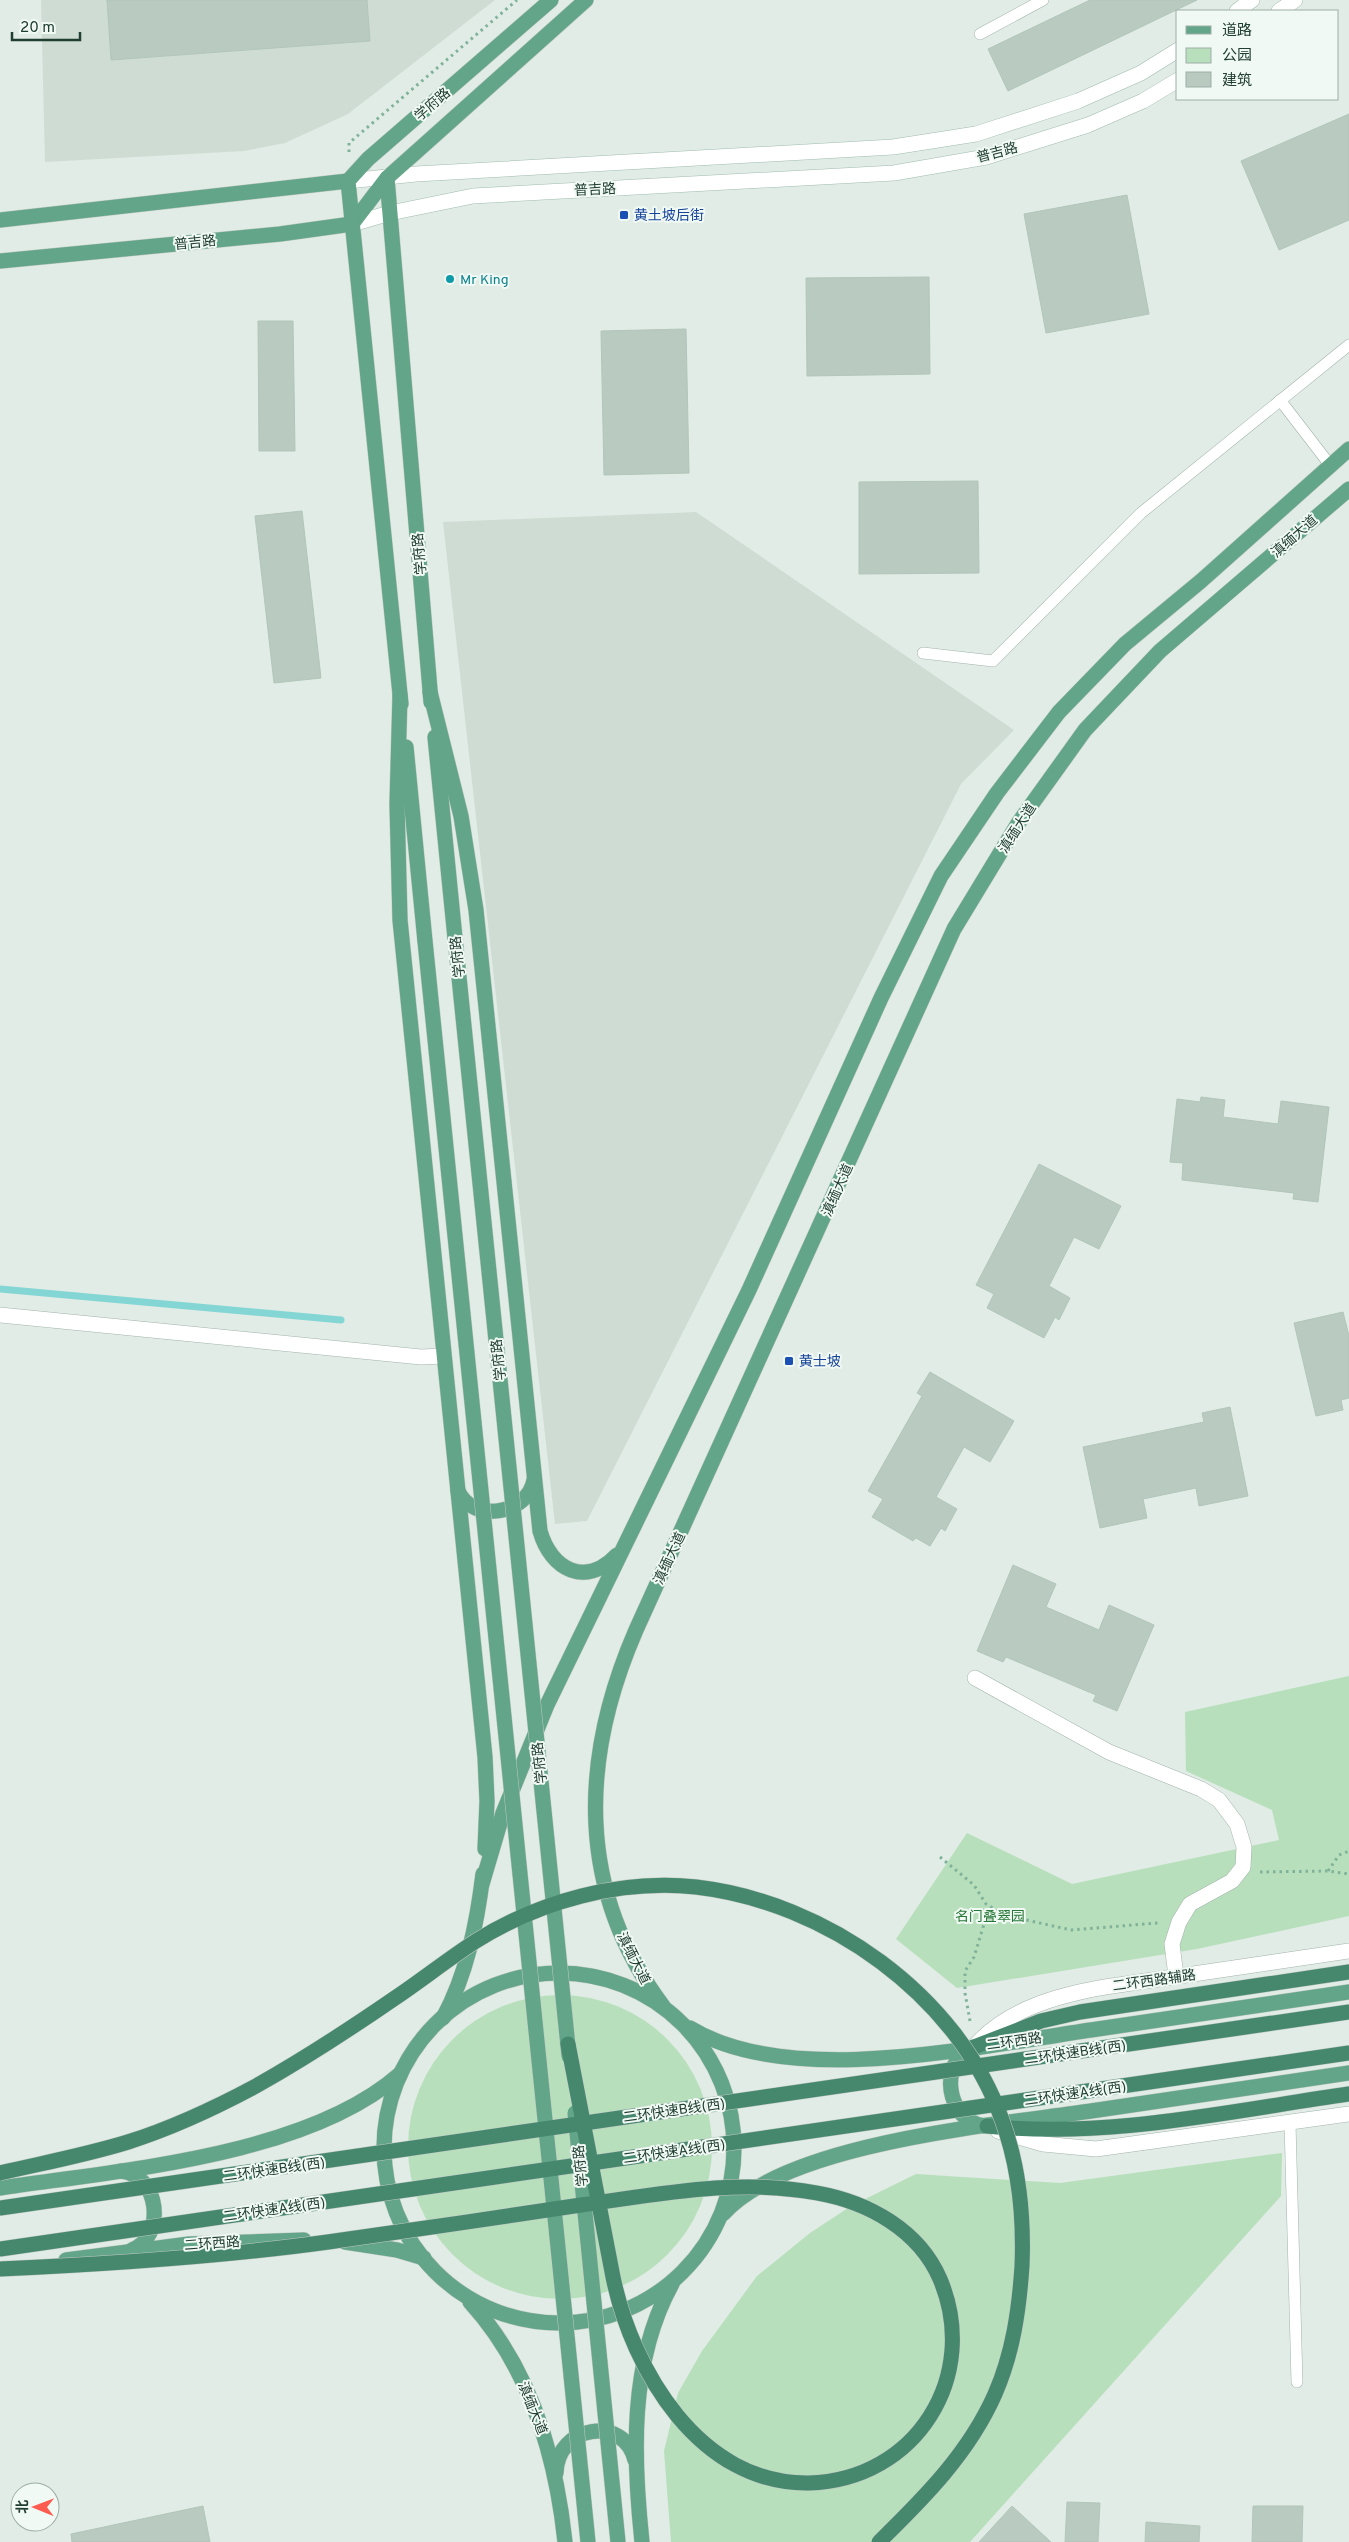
<svg xmlns="http://www.w3.org/2000/svg" width="1349" height="2542" font-family="Overpass,'Noto Sans SC',sans-serif">
  <style>
    .built { fill: #cfdcd4 }
    .green { fill: #b8dfbc }
    .lines { fill: none; stroke-linecap: round; stroke-linejoin: round }
    .stream { stroke: #84d6d4; stroke-width: 7 }
    .building { fill: #b9cac0; stroke: #b2c6bb }
    .service-casing { stroke: #a3b4ab; stroke-width: 12 }
    .minor-casing { stroke: #a3b4ab; stroke-width: 16 }
    .secondary-casing { stroke: #a1bcae; stroke-width: 16 }
    .primary-casing { stroke: #c1c9c5; stroke-width: 16 }
    .trunk-casing { stroke: #c1c9c5; stroke-width: 16 }
    .path { stroke: #7fb299; stroke-width: 3; stroke-dasharray: 2.5 4; stroke-linecap: butt }
    .service { stroke: #fff; stroke-width: 11 }
    .minor { stroke: #fff; stroke-width: 15 }
    .secondary { stroke: #fff; stroke-width: 15 }
    .primary { stroke: #62a588; stroke-width: 15 }
    .trunk { stroke: #46886e; stroke-width: 15 }
    .primary-bridge-casing { stroke: #c1c9c5; stroke-width: 16; stroke-linecap: butt }
    .trunk-bridge-casing { stroke: #c1c9c5; stroke-width: 16; stroke-linecap: butt }
    .primary-bridge { stroke: #62a588; stroke-width: 15 }
    .trunk-bridge { stroke: #46886e; stroke-width: 15 }
    .transit-dot { fill: #1a4fb4; stroke: #f1f9f4; stroke-width: 2 }
    .culture-dot { fill: #0f9aa8; stroke: #f1f9f4; stroke-width: 2 }
    .labels { text-anchor: middle; stroke-width: 4; stroke-linejoin: round; paint-order: stroke }
    .street-label { font-size: 14px; fill: #203e31; stroke: #f1f9f4 }
    .transit-label { font-size: 14px; fill: #164399; stroke: #f1f9f4; text-anchor: start }
    .culture-label { font-size: 14px; fill: #0d838f; stroke: #f1f9f4; text-anchor: start }
    .park-label { font-size: 14px; fill: #277838; stroke: #f1f9f4 }
  </style>
  <rect width="100%" height="100%" fill="#e0ece5"/>
  <!-- built -->
  <g class="built">
    <polygon points="41,0 495,0 348,114 285,143 244,151 45,162"/>
    <polygon points="696,512 1014,730 961,784 587,1521 555,1524 443,522"/>
  </g>
  <!-- green -->
  <g class="green">
    <polygon points="1349,1676 1349,1916 1197,1949 957,1988 896,1939 967,1833 1072,1884 1279,1840 1272,1810 1186,1771 1185,1712"/>
    <circle cx="560" cy="2147" r="152"/>
    <polygon points="1282,2153 1281,2196 970,2542 671,2542 664,2451 678,2393 702,2351 757,2276 810,2233 851,2206 916,2174 1060,2183"/>
  </g>
  <g class="lines">
    <!-- stream -->
    <polyline class="stream" points="0,1289 341,1320"/>
  </g>
  <!-- building -->
  <g class="building">
    <polygon points="107,0 367,0 370,41 111,60"/>
    <polygon points="1090,0 1197,0 1008,91 988,49"/>
    <polygon points="1349,114 1349,220 1279,250 1241,161"/>
    <polygon points="1127,195 1149,314 1046,333 1024,214"/>
    <polygon points="929,277 930,374 807,376 806,278"/>
    <polygon points="258,321 293,321 295,451 259,451"/>
    <polygon points="686,329 689,473 604,475 601,331"/>
    <polygon points="978,481 979,573 859,574 859,482"/>
    <polygon points="302,511 321,678 274,683 255,516"/>
    <polygon points="1201,1097 1225,1100 1223,1117 1278,1124 1281,1101 1329,1107 1318,1202 1293,1199 1294,1193 1182,1180 1183,1163 1170,1162 1177,1099 1200,1102"/>
    <polygon points="1039,1164 1121,1206 1099,1249 1074,1237 1049,1286 1070,1298 1059,1320 1055,1317 1044,1338 987,1308 994,1294 976,1285"/>
    <polygon points="1343,1312 1349,1336 1349,1398 1341,1400 1343,1410 1316,1416 1294,1323"/>
    <polygon points="930,1372 1014,1421 990,1462 964,1447 936,1497 957,1509 945,1531 941,1528 930,1546 916,1538 913,1541 872,1517 883,1499 868,1491 922,1396 917,1393"/>
    <polygon points="1230,1407 1248,1496 1199,1506 1196,1488 1143,1499 1147,1518 1100,1528 1083,1447 1204,1422 1202,1413"/>
    <polygon points="1013,1565 1056,1584 1046,1607 1099,1630 1109,1605 1154,1625 1117,1711 1093,1701 1096,1695 1006,1657 1003,1662 977,1651"/>
    <polygon points="1067,2502 1100,2503 1098,2542 1065,2542"/>
    <polygon points="203,2506 210,2542 72,2542 71,2534"/>
    <polygon points="1012,2506 1051,2542 979,2542"/>
    <polygon points="1253,2506 1303,2506 1302,2542 1252,2542"/>
    <polygon points="1146,2522 1200,2526 1199,2542 1145,2542"/>
  </g>
  <g class="lines">
    <defs>
      <g id="service">
        <polyline points="980,34 1043,0"/>
        <polyline points="1280,400 1330,465"/>
        <polyline points="923,653 993,661 1141,513 1349,345"/>
        <polyline points="1290,2123 1297,2382"/>
      </g>
      <g id="minor">
        <polyline points="0,1315 421,1357 444,1356"/>
        <polyline points="975,1678 1109,1752 1201,1789 1219,1800 1237,1824 1244,1847 1243,1867 1232,1881 1190,1904 1179,1922 1172,1944 1176,1976"/>
        <path d="M974,2047C1006,2009 1059,1995 1105,1987L1349,1951"/>
        <polyline points="998,2131 1043,2144 1096,2149 1349,2114"/>
      </g>
      <g id="secondary">
        <polyline points="1237,11 1252,0"/>
        <polyline points="1279,11 1295,0"/>
        <polyline points="348,181 416,174 893,147 976,134 1078,101 1141,73 1178,50"/>
        <polyline points="352,224 390,213 473,196 894,173 986,157 1088,125 1143,101 1178,80"/>
      </g>
      <g id="primary">
        <polyline points="387,178 431,702"/>
        <polyline points="0,220 348,181"/>
        <polyline points="352,224 387,178 586,0"/>
        <polyline points="0,261 280,234 352,224"/>
        <path d="M430,692L461,816L476,910L540,1531C551,1570 586,1588 617,1555"/>
        <polyline points="400,695 397,804 400,920 485,1757 487,1801 485,1849"/>
        <polyline points="401,704 348,181 368,159 551,0"/>
        <polyline points="435,737 455,938"/>
        <polyline points="406,747 425,941"/>
        <path d="M458,1491C473,1524 528,1514 534,1480"/>
        <polyline points="482,1884 503,1813 547,1705 749,1290 881,998 941,876 997,793 1059,712 1125,644 1201,581 1349,449"/>
        <circle cx="559" cy="2148" r="175"/>
        <path d="M663,2006C576,1890 580,1759 636,1630L954,929L1019,822L1085,730L1160,651L1349,489"/>
        <path d="M443,2018C467,1974 477,1923 483,1874"/>
        <path d="M690,2028C790,2089 980,2046 1091,2030C1177,2017 1263,2005 1349,1992"/>
        <path d="M973,2047C937,2063 947,2121 984,2126"/>
        <path d="M121,2171C160,2175 166,2236 132,2250"/>
        <path d="M0,2188C121,2170 307,2156 400,2074"/>
        <path d="M723,2214C788,2142 996,2125 1091,2111C1177,2098 1263,2086 1349,2073"/>
        <polyline points="345,2242 397,2250 424,2258"/>
        <polyline points="66,2260 189,2244 304,2240"/>
        <path d="M470,2302C530,2368 556,2456 565,2542"/>
        <path d="M556,2473C557,2425 624,2415 635,2460"/>
        <path d="M642,2542C633,2457 629,2362 672,2284"/>
      </g>
      <g id="trunk">
        <polyline points="974,2047 1041,2021 1080,2012 1349,1972"/>
        <path d="M987,2126C1108,2139 1230,2111 1349,2094"/>
      </g>
    </defs>
    <!-- service casing -->
    <use href="#service" class="service-casing"/>
    <!-- minor casing -->
    <use href="#minor" class="minor-casing"/>
    <!-- secondary casing -->
    <use href="#secondary" class="secondary-casing"/>
    <!-- primary casing -->
    <use href="#primary" class="primary-casing"/>
    <!-- trunk casing -->
    <use href="#trunk" class="trunk-casing"/>
    <!-- path -->
    <g class="path">
      <polyline points="349,152 349,143 517,0"/>
      <polyline points="940,1857 974,1885 986,1904 1004,1915 1071,1930 1158,1923"/>
      <polyline points="1328,1871 1339,1855 1349,1851"/>
      <polyline points="1260,1872 1328,1871 1349,1874"/>
      <polyline points="970,2021 965,1993 965,1971 974,1957 985,1921 996,1910"/>
    </g>
    <!-- service -->
    <use href="#service" class="service"/>
    <!-- minor -->
    <use href="#minor" class="minor"/>
    <!-- secondary -->
    <use href="#secondary" class="secondary"/>
    <!-- primary -->
    <use href="#primary" class="primary"/>
    <!-- trunk -->
    <use href="#trunk" class="trunk"/>
    <defs>
      <g id="primary-bridge">
        <polyline points="455,938 569,2056"/>
        <polyline points="425,941 588,2542"/>
        <polyline points="575,2113 618,2542"/>
      </g>
      <g id="trunk-bridge">
        <path d="M0,2173C43,2163 86,2155 128,2142C172,2128 215,2108 256,2086C304,2059 350,2029 395,1998C422,1980 448,1959 476,1941C540,1901 620,1879 696,1887C826,1902 958,1995 1002,2120C1019,2166 1024,2217 1022,2266C1019,2310 1013,2353 995,2394C969,2453 924,2498 879,2542"/>
        <polyline points="0,2208 1349,2012"/>
        <polyline points="0,2249 1349,2053"/>
        <path d="M0,2269C109,2264 219,2257 328,2242C412,2230 497,2218 581,2205C660,2194 738,2178 817,2193C868,2202 919,2230 940,2279C981,2376 916,2480 809,2483C700,2485 632,2370 613,2277L568,2044"/>
      </g>
    </defs>
    <!-- primary-bridge casing -->
    <use href="#primary-bridge" class="primary-bridge-casing"/>
    <!-- trunk-bridge casing -->
    <use href="#trunk-bridge" class="trunk-bridge-casing"/>
    <!-- primary-bridge -->
    <use href="#primary-bridge" class="primary-bridge"/>
    <!-- trunk-bridge -->
    <use href="#trunk-bridge" class="trunk-bridge"/>
  </g>
  <!-- markers -->
  <g class="transit-dot">
    <rect x="619" y="210" width="10" height="10" rx="2.5"/>
    <rect x="784" y="1356" width="10" height="10" rx="2.5"/>
  </g>
  <circle class="culture-dot" cx="450" cy="279" r="5"/>
  <g class="labels">
    <!-- street labels -->
    <g class="street-label">
      <text transform="translate(432 104) rotate(-41)" y="5">学府路</text>
      <text transform="translate(997 152) rotate(-15)" y="5">普吉路</text>
      <text transform="translate(595 189) rotate(-3)" y="5">普吉路</text>
      <text transform="translate(195 242) rotate(-6)" y="5">普吉路</text>
      <text transform="translate(1294 536) rotate(-41)" y="5">滇缅大道</text>
      <text transform="translate(419 554) rotate(-95)" y="5">学府路</text>
      <text transform="translate(1017 828) rotate(-57)" y="5">滇缅大道</text>
      <text transform="translate(457 957) rotate(-96)" y="5">学府路</text>
      <text transform="translate(837 1190) rotate(-66)" y="5">滇缅大道</text>
      <text transform="translate(498 1360) rotate(-96)" y="5">学府路</text>
      <text transform="translate(669 1558) rotate(-65)" y="5">滇缅大道</text>
      <text transform="translate(539 1763) rotate(-96)" y="5">学府路</text>
      <text transform="translate(634 1958) rotate(63)" y="5">滇缅大道</text>
      <text transform="translate(1154 1980) rotate(-8)" y="5">二环西路辅路</text>
      <text transform="translate(1014 2041) rotate(-8)" y="5">二环西路</text>
      <text transform="translate(1075 2052) rotate(-8)" y="5">二环快速B线(西)</text>
      <text transform="translate(1075 2093) rotate(-8)" y="5">二环快速A线(西)</text>
      <text transform="translate(674 2110) rotate(-8)" y="5">二环快速B线(西)</text>
      <text transform="translate(674 2151) rotate(-8)" y="5">二环快速A线(西)</text>
      <text transform="translate(580 2166) rotate(-96)" y="5">学府路</text>
      <text transform="translate(274 2169) rotate(-8)" y="5">二环快速B线(西)</text>
      <text transform="translate(274 2209) rotate(-8)" y="5">二环快速A线(西)</text>
      <text transform="translate(212 2243) rotate(-4)" y="5">二环西路</text>
      <text transform="translate(533 2408) rotate(68)" y="5">滇缅大道</text>
    </g>
    <!-- transit labels -->
    <g class="transit-label">
      <text x="634" y="220">黄土坡后街</text>
      <text x="799" y="1366">黄士坡</text>
    </g>
    <!-- culture labels -->
    <g class="culture-label">
      <text x="460" y="284">Mr King</text>
    </g>
    <!-- park labels -->
    <g class="park-label">
      <text x="990" y="1921">名门叠翠园</text>
    </g>
  </g>
  <!-- legend -->
  <rect x="1176" y="10" width="162" height="90" fill="#f1f9f4" stroke="#9daea6"/>
  <rect x="1186" y="26" width="25" height="8" fill="#62a588" stroke="#9daea6"/>
  <text x="1222" y="35" font-size="15" fill="#203e31">道路</text>
  <rect x="1186" y="48" width="25" height="15" fill="#b8dfbc" stroke="#9daea6"/>
  <text x="1222" y="60" font-size="15" fill="#203e31">公园</text>
  <rect x="1186" y="72" width="25" height="15" fill="#b9cac0" stroke="#9daea6"/>
  <text x="1222" y="85" font-size="15" fill="#203e31">建筑</text>
  <!-- north arrow -->
  <g transform="translate(35 2507) rotate(271)"><circle r="24" fill="#f1f9f4" stroke="#9daea6"/>
  <path d="M0-4L9 19L0 12L-9 19Z" fill="#fc5c4f"/>
  <text y="-8" font-size="14" font-weight="bold" text-anchor="middle" fill="#203e31">北</text>
  </g>
  <!-- scale -->
  <path d="M12 32v8h68v-8" fill="none" stroke="#203e31" stroke-width="2.5"/>
  <text x="20" y="32" font-size="15" fill="#203e31" stroke="#f1f9f4" stroke-width="4" paint-order="stroke">20 m</text>
</svg>
